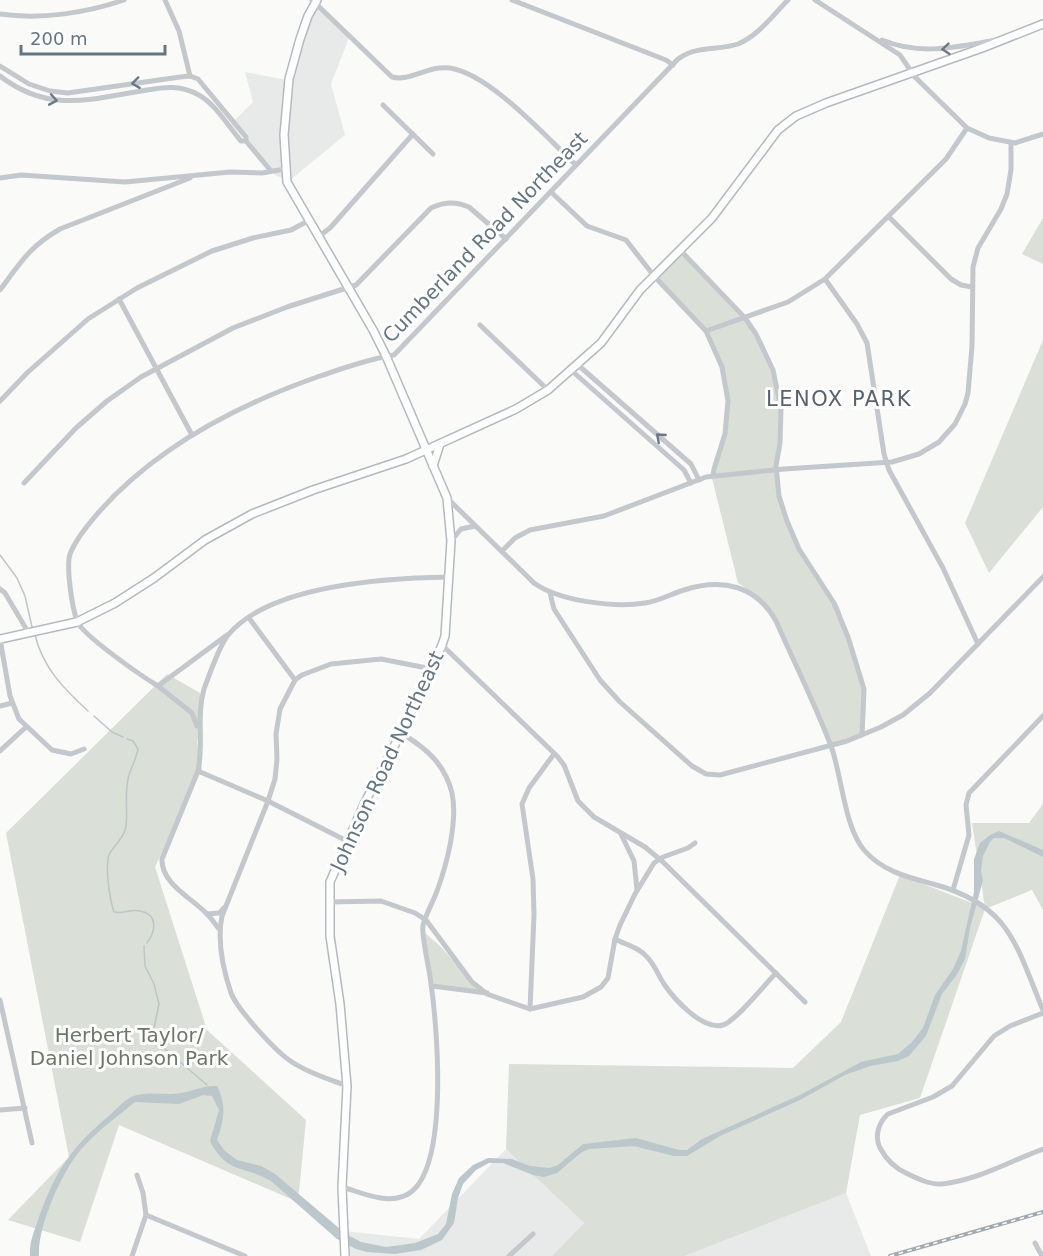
<svg xmlns="http://www.w3.org/2000/svg" width="1043" height="1256" font-family="'DejaVu Sans',sans-serif">
  <style>
    .built { fill: #e8e9e9 }
    .green { fill: #dadfd7 }
    .water { fill: #bbc7cb }
    .lines { fill: none; stroke-linecap: round; stroke-linejoin: round }
    .stream { stroke: #bbc7cb; stroke-width: 1.5 }
    .secondary-casing { stroke: #b3babf; stroke-width: 10 }
    .street { stroke: #c3c8cc; stroke-width: 5 }
    .secondary { stroke: #fff; stroke-width: 7 }
    .rail-casing { stroke: #a2aab0; stroke-width: 4 }
    .rail { stroke: #fff; stroke-width: 1.5; stroke-dasharray: 4.5; stroke-linecap: butt }
    .oneway { stroke: #6a7a87 }
    .labels { text-anchor: middle; stroke-width: 6; stroke-linejoin: round; paint-order: stroke }
    .street-label { font-size: 20px; fill: #657683; stroke: #fff }
    .park-label { font-size: 20px; fill: #687a64; stroke: #fff }
    .neighbourhood-label { font-size: 21px; letter-spacing: 1.5px; fill: #57646e; stroke: #fff }
  </style>
  <rect width="100%" height="100%" fill="#fafaf8"/>
  <!-- built -->
  <g class="built">
    <polygon points="317,3 350,35 331,84 345,135 289,181 275,175 231,124 253,102 245,72 287,80"/>
    <polygon points="506,1149 584,1223 552,1256 343,1256 344,1231 419,1239"/>
    <polygon points="846,1193 871,1256 685,1256"/>
  </g>
  <!-- green -->
  <g class="green">
    <polygon points="1043,218 1043,264 1022,254"/>
    <polygon points="680,251 760,338 773,368 781,417 777,468 781,507 796,544 839,607 856,661 866,701 864,736 830,746 776,619 759,597 738,583 711,474 724,442 728,407 724,370 705,327 655,276"/>
    <polygon points="1043,340 1043,507 989,573 965,523"/>
    <polygon points="167,674 200,693 203,713 197,742 202,769 155,867 207,1030 306,1120 298,1202 119,1125 80,1242 8,1220 69,1157 6,833"/>
    <polygon points="1043,804 1043,910 1032,890 985,909 920,1098 860,1115 846,1193 685,1256 552,1256 584,1223 506,1149 509,1064 793,1068 841,1022 900,875 985,908 972,823 1029,823"/>
    <polygon points="425,933 440,946 481,991 430,984"/>
  </g>
  <!-- water -->
  <path class="water" d="M999,831L1043,850V857L1004,838H994L990,842L983,856L981,871L983,880L970,928L965,959L956,976L942,994L926,1036L909,1056L898,1061L870,1066L845,1075L800,1100L720,1136L687,1156H674L634,1146L589,1149L582,1152L557,1173L544,1177L533,1175L503,1163H489L476,1170L463,1184L458,1198L454,1223L442,1240L421,1250L395,1254L367,1252L356,1249L337,1239L271,1181C245,1165 227,1175 210,1141L219,1110L212,1096L203,1095L179,1104L135,1102C118,1116 100,1129 85,1145C64,1166 37,1226 39,1256H30C29,1243 34,1232 38,1220C55,1172 70,1148 110,1115C116,1109 124,1101 131,1097C148,1090 164,1096 181,1093C194,1091 204,1085 217,1086C227,1106 224,1120 217,1140L225,1151L237,1160L261,1166L275,1174L346,1234L361,1242L386,1247L415,1243L438,1234L446,1224L452,1194L459,1178L473,1165L488,1158L512,1159L530,1166L549,1168L558,1165L583,1144L636,1138L679,1150H687L702,1139L800,1095L861,1062L898,1054L912,1042L923,1028L935,995L953,969L961,951L974,892V859L980,843L990,835Z"/>
  <g class="lines">
    <!-- stream -->
    <g class="stream">
      <polyline points="0,555 17,578 25,596 32,627"/>
      <path d="M35,635C43,668 64,689 88,711"/>
      <polyline points="94,716 112,732 123,737"/>
      <path d="M127,739L133,741L138,749C136,759 132,766 129,775C124,792 128,810 126,826C125,837 115,844 110,853C104,863 110,901 114,912C123,914 131,909 140,911C158,914 156,931 147,943"/>
      <polyline points="144,946 145,966 154,984 159,1004 153,1033 159,1044 207,1085"/>
    </g>
    <defs>
      <g id="secondary">
        <polyline points="317,0 308,16 300,39 289,79 284,135 287,182 373,330 386,356 447,498 451,541 445,636 442,645 401,733 365,802 330,882 330,936 340,1004 347,1086 342,1187 345,1256"/>
        <polyline points="433,466 440,444"/>
        <polyline points="0,639 77,622 115,603 154,578 205,540 252,514 313,490 406,459 516,409 548,390 601,343 640,290 712,218 778,130 796,116 826,103 982,48 1043,24"/>
      </g>
    </defs>
    <!-- secondary casing -->
    <use href="#secondary" class="secondary-casing"/>
    <!-- street -->
    <g class="street">
      <polyline points="165,0 179,31 190,76"/>
      <path d="M312,0L392,77C410,82 428,65 450,68C490,74 546,137 576,165"/>
      <polyline points="512,0 666,60 673,65"/>
      <polyline points="815,0 900,55 915,77 967,128 989,138 1015,143 1043,134"/>
      <path d="M0,14C40,20 86,13 124,0"/>
      <path d="M882,40C921,56 956,47 996,40"/>
      <polyline points="0,66 29,84 50,91 68,93 180,77 190,76 198,79 246,137 246,141 271,171"/>
      <path d="M0,76C50,114 90,99 147,90C164,87 180,85 197,94C215,103 228,126 241,141H246"/>
      <polyline points="383,105 433,154"/>
      <polyline points="0,178 21,175 125,182 230,172 262,173 285,169"/>
      <polyline points="551,192 587,226 626,240 654,276 706,331 722,367 728,401 725,434 714,469 713,475"/>
      <polyline points="889,217 951,279 961,285 972,287"/>
      <polyline points="318,237 330,228 413,134"/>
      <polyline points="681,251 745,318 756,334 773,370 781,409 780,443 776,466 779,496 787,521 799,549 834,603 848,637 864,689 862,735"/>
      <polyline points="825,279 857,324 867,343 884,454 889,470 943,568 978,644"/>
      <path d="M0,290C21,262 29,247 60,229L190,178"/>
      <polyline points="119,299 192,435"/>
      <polyline points="480,325 548,390"/>
      <polyline points="706,331 788,302 825,279 946,159 967,128"/>
      <polyline points="578,365 691,464 699,480"/>
      <polyline points="572,371 684,470 691,483"/>
      <polyline points="0,401 28,372 88,319 137,288 212,251 253,238 291,230 308,221"/>
      <path d="M24,483L76,428L107,401L141,377L233,328L287,307L356,285L431,208C444,202 455,201 469,207L506,239"/>
      <path d="M447,498L534,583C559,601 614,608 645,603C659,601 671,594 684,590C722,578 756,585 776,621C794,662 815,704 831,746C842,776 844,826 864,850C882,871 907,877 933,884C1010,905 1015,943 1043,1010"/>
      <polyline points="451,541 461,529 475,526"/>
      <polyline points="502,551 515,538 530,530 604,516 706,477 784,469 892,462 919,454 939,442 955,424 965,404 968,393 972,346 973,267 978,248 1001,209 1007,194 1011,170 1011,143"/>
      <polyline points="0,589 5,593 28,632"/>
      <polyline points="550,593 554,609 600,680 620,702 692,766 706,774 720,775 847,741 881,727 903,715 930,693 1043,577"/>
      <polyline points="249,618 295,680"/>
      <path d="M227,635L158,686C143,677 82,635 77,621C72,607 66,567 70,554C76,539 88,525 98,513C156,447 237,405 320,376C344,368 368,359 394,355L678,59C697,45 717,51 738,44C758,36 773,15 788,0"/>
      <polyline points="0,639 10,696 19,719 52,750 71,754 84,749"/>
      <polyline points="442,645 557,756 564,765 578,801 594,817 645,847 663,862 805,1002"/>
      <polyline points="158,686 192,713 197,726"/>
      <polyline points="0,706 12,703"/>
      <polyline points="0,751 26,727"/>
      <polyline points="198,771 268,801 347,841"/>
      <polyline points="621,834 634,861 637,890"/>
      <polyline points="953,890 969,835 966,805 969,793 1043,716"/>
      <polyline points="329,902 381,901 415,913 426,920 472,982 487,994 530,1009 583,997 601,987 608,978 615,939 620,925 635,894 654,863 663,857 688,848 695,843"/>
      <polyline points="207,914 219,913 224,908"/>
      <path d="M219,929C215,924 212,919 207,914C192,898 161,884 162,859L198,771C204,744 196,716 204,689C208,678 221,643 228,635C271,584 387,578 449,577"/>
      <path d="M615,939C626,945 639,947 647,957C655,965 658,975 664,984C674,999 703,1031 723,1025C736,1021 765,984 776,973"/>
      <polyline points="432,986 487,993"/>
      <polyline points="0,1000 32,1143"/>
      <polyline points="530,1009 534,915 533,879 522,804 529,788 554,754"/>
      <path d="M1043,1013L1010,1026L994,1036L952,1086L933,1097L888,1114C879,1122 874,1136 880,1148C886,1159 895,1168 906,1173C916,1178 930,1185 942,1184C978,1180 1010,1161 1043,1149"/>
      <path d="M347,1086C329,1079 308,1073 292,1062C277,1053 237,1009 231,993C223,969 217,940 222,916L268,801L275,779L277,759L276,734L280,709L295,680L302,675L331,664L381,659L432,669"/>
      <polyline points="0,1110 25,1108"/>
      <path d="M342,1187C360,1192 385,1204 404,1196C451,1178 437,1025 431,984C430,971 421,936 423,925C426,914 433,902 437,891C447,864 458,821 452,793C445,764 426,748 401,733"/>
      <polyline points="146,1215 245,1256"/>
      <polyline points="1035,1243 1042,1256"/>
      <polyline points="132,1256 146,1215 143,1193 137,1175"/>
      <polyline points="509,1256 533,1234"/>
    </g>
    <!-- secondary -->
    <use href="#secondary" class="secondary"/>
    <defs>
      <polyline id="rail" points="890,1256 1043,1212"/>
    </defs>
    <!-- rail casing -->
    <use href="#rail" class="rail-casing"/>
    <!-- rail -->
    <use href="#rail" class="rail"/>
  </g>
  <!-- one-way arrows -->
  <defs><path id="oneway-chevron" d="M-2-3.5L2.5 0L-2 3.5" fill="none" stroke-width="1.6" stroke-linecap="round" stroke-linejoin="round" transform="scale(1.5)"/></defs>
  <g class="oneway">
    <use href="#oneway-chevron" transform="translate(946 49) rotate(175)"/>
    <use href="#oneway-chevron" transform="translate(136 83) rotate(173)"/>
    <use href="#oneway-chevron" transform="translate(53 100) rotate(10)"/>
    <use href="#oneway-chevron" transform="translate(660 437) rotate(-139)"/>
  </g>
  <g class="labels">
    <!-- street labels -->
    <g class="street-label">
      <text transform="translate(485 237) rotate(-46)" y="7">Cumberland Road Northeast</text>
      <text transform="translate(387 761) rotate(-65)" y="7">Johnson Road Northeast</text>
    </g>
    <!-- park labels -->
    <g class="park-label">
      <text x="129" y="1042">Herbert Taylor/<tspan x="129" dy="23">Daniel Johnson Park</tspan></text>
    </g>
    <!-- neighbourhood labels -->
    <g class="neighbourhood-label">
      <text x="839" y="406">LENOX PARK</text>
    </g>
  </g>
  <!-- scale -->
  <path d="M21 45v9h144v-9" fill="none" stroke="#657683" stroke-width="3"/>
  <text x="30" y="45" font-size="18" fill="#657683" stroke="#ffffff" stroke-width="4.5" paint-order="stroke">200 m</text>
</svg>
